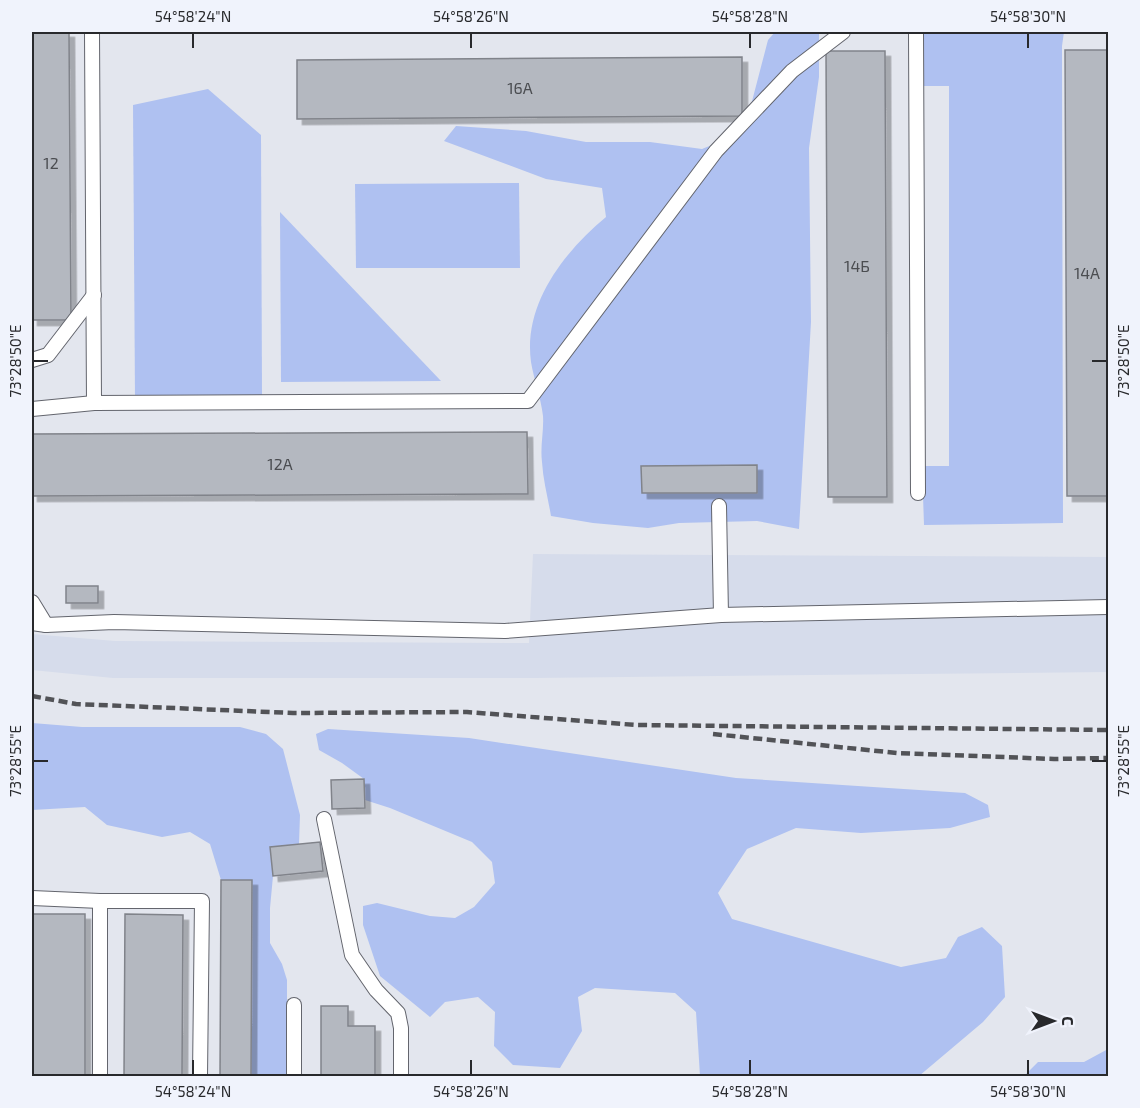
<svg xmlns="http://www.w3.org/2000/svg" width="1140" height="1108" font-family="'Exo 2',sans-serif">
  <style>
    .built { fill: #d6dceb }
    .green { fill: #afc1f1 }
    .building { fill: #b4b8c0; stroke: #80838a; stroke-width: 1.5; filter: url(#shadow) }
    .lines { fill: none; stroke-linecap: round; stroke-linejoin: round }
    .service-casing { stroke: #63656d; stroke-width: 16 }
    .service { stroke: #fff; stroke-width: 14 }
    .rail { stroke: #525357; stroke-width: 4.5; stroke-dasharray: 9 4.5; stroke-linecap: butt }
    .ticks { fill: none; stroke: #28292c; stroke-width: 2 }
    .labels { text-anchor: middle; stroke-width: 6; stroke-linejoin: round; paint-order: stroke }
    .number-label { font-size: 16px; fill: #4b4d51 }
    .neatline { fill: none; stroke: #28292c; stroke-width: 2 }
    .ticks-label { font-size: 15px; text-anchor: middle; fill: #28292c }
  </style>
  <defs>
    <filter id="shadow"><feDropShadow dx="5.5" dy="5.5" stdDeviation="0" flood-color="#0004"/></filter>
  </defs>
  <rect width="100%" height="100%" fill="#e3e6ee"/>
  <!-- built -->
  <polygon class="built" points="533,554 1108,557 1108,672 534,678 113,678 32,670 32,634 115,641 529,643"/>
  <!-- green -->
  <g class="green">
    <path d="M775,32H819V77L809,148L811,322L799,529L757,521L679,523L648,528L593,523L551,516C548,498 543,480 542,462C540,446 544,431 543,416C541,398 534,380 531,362C523,304 564,252 606,217L602,188L546,179L444,141L456,126L526,131L586,142H650L702,149L744,132L768,40Z"/>
    <polygon points="922,32 1064,32 1062,46 1063,523 924,525 922,466 949,466 949,86 921,86"/>
    <polygon points="208,89 261,135 262,397 135,398 133,105"/>
    <polygon points="519,183 520,268 356,268 355,184"/>
    <polygon points="280,212 441,381 281,382"/>
    <polygon points="32,723 82,727 240,727 266,734 283,749 300,815 299,844 270,848 273,876 270,908 270,943 282,964 287,980 287,1076 251,1076 252,880 221,880 210,844 190,832 162,837 107,825 85,807 32,810"/>
    <polygon points="328,729 469,738 736,778 965,793 988,805 990,817 950,828 861,833 796,828 747,849 718,893 732,919 901,967 946,958 958,937 982,927 1002,946 1005,997 983,1022 919,1076 700,1076 696,1012 675,993 595,988 578,997 582,1031 560,1068 513,1065 494,1046 495,1012 478,997 445,1002 430,1017 380,976 363,925 363,906 377,903 430,916 455,918 474,907 495,883 492,862 472,842 390,808 365,800 364,779 342,763 319,750 316,734"/>
    <polygon points="1108,1049 1108,1076 1024,1076 1038,1062 1084,1062"/>
  </g>
  <!-- building -->
  <g class="building">
    <polygon points="32,32 69,32 71,320 32,320"/>
    <polygon points="1065,50 1108,50 1108,496 1067,496"/>
    <polygon points="826,51 885,51 887,497 828,497"/>
    <polygon points="742,57 742,116 297,119 297,60"/>
    <polygon points="527,432 528,494 32,496 32,434"/>
    <polygon points="757,465 757,493 642,493 641,466"/>
    <rect x="66" y="586" width="32" height="17"/>
    <polygon points="364,779 365,808 332,809 331,780"/>
    <polygon points="320,842 323,871 273,876 270,847"/>
    <polygon points="221,880 252,880 251,1076 220,1076"/>
    <rect x="32" y="914" width="53" height="162"/>
    <polygon points="125,914 183,915 182,1076 124,1076"/>
    <polygon points="321,1006 348,1006 348,1026 375,1026 375,1076 321,1076"/>
  </g>
  <g class="lines">
    <defs>
      <g id="service">
        <polyline points="92,32 94,403 528,401 716,151 792,71 843,32"/>
        <polyline points="916,32 918,493"/>
        <polyline points="32,360 48,355 94,295"/>
        <polyline points="32,409 94,403"/>
        <polyline points="719,506 721,615"/>
        <polyline points="32,602 46,625"/>
        <polyline points="32,623 46,625 114,622 505,631 721,615 1108,607"/>
        <polyline points="324,819 352,955 376,990 398,1013 401,1028 401,1076"/>
        <polyline points="32,898 100,901 202,901 200,1076"/>
        <polyline points="100,1076 100,901"/>
        <polyline points="294,1076 294,1005"/>
      </g>
    </defs>
    <!-- service casing -->
    <use href="#service" class="service-casing"/>
    <!-- service -->
    <use href="#service" class="service"/>
    <!-- rail -->
    <g class="rail">
      <polyline points="32,696 76,704 293,713 467,712 636,725 1108,730"/>
      <polyline points="713,734 897,753 1054,759 1108,758"/>
    </g>
  </g>
  <!-- ticks -->
  <path class="ticks" d="M193,33V48M471,33V48M750,33V48M1028,33V48M33,361H48M1092,361H1107M33,761H48M1092,761H1107M193,1060V1075M471,1060V1075M750,1060V1075M1028,1060V1075"/>
  <g class="labels">
    <!-- number labels -->
    <g class="number-label">
      <text x="520" y="94">16А</text>
      <text x="51" y="169">12</text>
      <text x="857" y="272">14Б</text>
      <text x="1087" y="279">14А</text>
      <text x="280" y="470">12А</text>
    </g>
  </g>
  <!-- border -->
  <rect width="1140" height="1108" fill="none" stroke="#f0f3fc" stroke-width="66"/>
  <!-- north arrow -->
  <g transform="translate(1053 1021) rotate(90)" stroke="#f0f3fc" stroke-width="4.5" paint-order="stroke">
  <path d="M0-4.5L10 22L0 15L-10 22Z" fill="#28292c"/>
  <text y="-9" font-size="16" font-weight="bold" text-anchor="middle" fill="#28292c">С</text>
  </g>
  <rect x="33" y="33" width="1074" height="1042" class="neatline"/>
  <g class="ticks-label">
    <text x="193" y="22">54°58'24"N</text>
    <text x="471" y="22">54°58'26"N</text>
    <text x="750" y="22">54°58'28"N</text>
    <text x="1028" y="22">54°58'30"N</text>
    <text transform="translate(1124 361) rotate(-90)" y="5">73°28'50"E</text>
    <text transform="translate(16 361) rotate(-90)" y="5">73°28'50"E</text>
    <text transform="translate(1124 761) rotate(-90)" y="5">73°28'55"E</text>
    <text transform="translate(16 761) rotate(-90)" y="5">73°28'55"E</text>
    <text x="193" y="1097">54°58'24"N</text>
    <text x="471" y="1097">54°58'26"N</text>
    <text x="750" y="1097">54°58'28"N</text>
    <text x="1028" y="1097">54°58'30"N</text>
  </g>
</svg>
